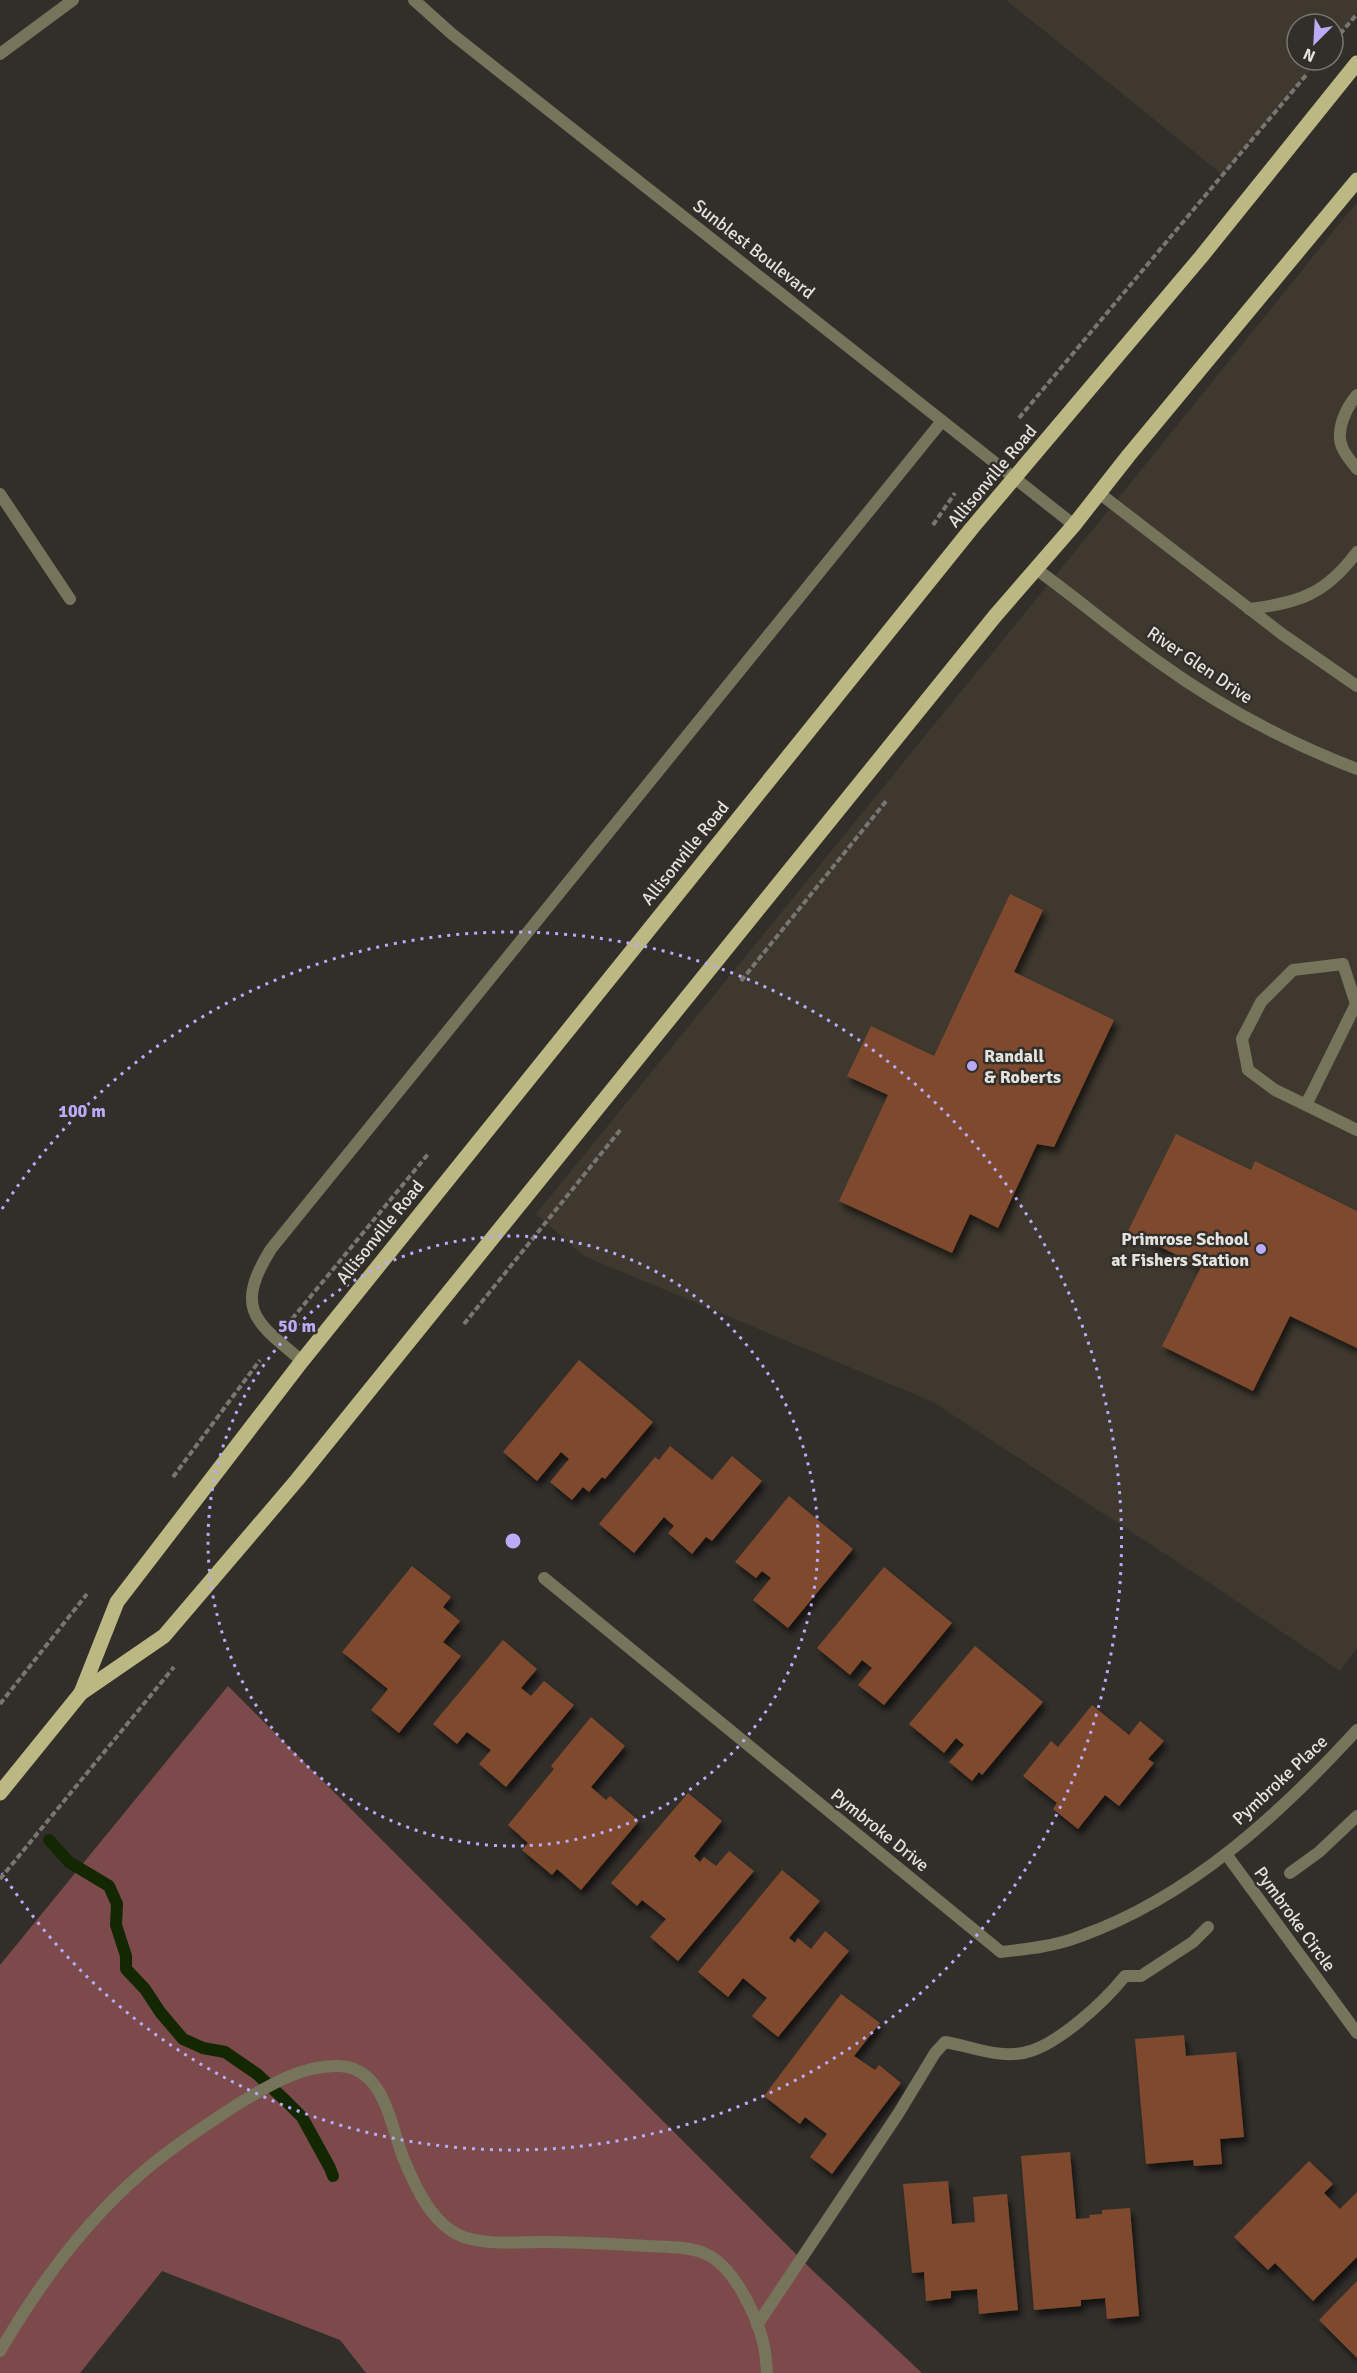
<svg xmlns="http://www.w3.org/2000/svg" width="1357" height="2373" font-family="Signika,sans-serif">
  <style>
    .built { fill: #3e382e }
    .green { fill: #7c4a4b }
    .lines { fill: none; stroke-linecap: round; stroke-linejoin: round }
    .stream { stroke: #122702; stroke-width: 12 }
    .building { fill: #7f4a2e; filter: url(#shadow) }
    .path { stroke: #787572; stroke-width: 4; stroke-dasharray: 6 3; stroke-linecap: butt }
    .lane { stroke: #76745b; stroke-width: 12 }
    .street { stroke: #76745b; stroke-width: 12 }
    .primary { stroke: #bcb883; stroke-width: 15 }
    .ring { fill: none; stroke: #b9abf7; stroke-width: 3; stroke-dasharray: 3 6 }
    .poi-dot { fill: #b9abf7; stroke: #322f2b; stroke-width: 2 }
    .labels { text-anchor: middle; stroke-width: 5; stroke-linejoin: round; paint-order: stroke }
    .street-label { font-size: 18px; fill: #e4e2df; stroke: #322f2b }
    .poi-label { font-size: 18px; font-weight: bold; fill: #e4e2df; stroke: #322f2b; text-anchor: start }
    .centre { fill: #b9abf7; stroke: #322f2b; stroke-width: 3 }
    .ring-label { font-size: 18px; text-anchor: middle; font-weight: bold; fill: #b9abf7; stroke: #322f2b; stroke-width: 5; stroke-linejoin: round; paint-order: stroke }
  </style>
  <defs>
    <filter id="shadow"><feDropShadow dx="3.5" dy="6" stdDeviation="3" flood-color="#0009"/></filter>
  </defs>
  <rect width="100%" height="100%" fill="#322f2b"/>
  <!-- built -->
  <g class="built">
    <polygon points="1006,0 1357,0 1357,14 1333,43 1333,24 1297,24 1297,60 1319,60 1223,175"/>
    <polygon points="1357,202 1357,1648 1340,1671 1211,1584 933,1402 584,1256 536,1214 1129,485"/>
  </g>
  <!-- green -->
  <polygon class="green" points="228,1686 812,2270 922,2373 366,2373 340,2340 162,2271 80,2373 0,2373 0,1965"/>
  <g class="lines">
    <!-- stream -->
    <polyline class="stream" points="49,1840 69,1862 109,1886 117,1904 116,1925 126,1956 126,1969 145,1989 160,2012 183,2039 203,2048 225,2052 257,2074 286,2101 302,2117 330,2168 333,2176"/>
  </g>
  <!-- building -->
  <g class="building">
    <polygon points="1010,894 1043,910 1014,972 1114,1020 1054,1147 1037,1144 998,1228 970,1214 952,1253 839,1201 888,1095 847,1076 871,1026 934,1056"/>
    <polygon points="1176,1134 1251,1170 1255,1161 1357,1211 1357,1348 1290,1316 1253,1391 1162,1346 1201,1267 1128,1231"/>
    <polygon points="579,1360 653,1422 605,1479 602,1477 589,1492 583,1487 572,1500 550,1482 569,1459 561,1452 537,1481 503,1452"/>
    <polygon points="670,1446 712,1480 732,1456 762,1481 712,1541 706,1537 692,1554 668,1533 674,1526 664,1517 634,1553 599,1524 655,1457 659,1460"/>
    <polygon points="789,1496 853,1549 788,1628 753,1600 771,1578 762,1571 756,1578 735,1562"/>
    <polygon points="412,1566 451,1597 443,1607 460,1621 443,1642 461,1656 399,1733 371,1710 388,1689 342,1652"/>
    <polygon points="884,1567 952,1623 884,1705 858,1685 872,1668 862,1660 850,1675 817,1648"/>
    <polygon points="503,1640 537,1669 521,1688 531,1696 544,1681 574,1705 506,1787 479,1764 491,1750 467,1732 457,1744 433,1724"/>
    <polygon points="975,1646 1043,1702 982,1775 979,1772 972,1781 949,1762 964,1745 956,1738 944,1753 909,1724"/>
    <polygon points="1092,1705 1129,1735 1140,1721 1164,1741 1148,1759 1154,1763 1119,1806 1105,1795 1078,1829 1053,1809 1057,1803 1023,1776 1051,1741 1058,1747"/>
    <polygon points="591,1717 625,1746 591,1787 606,1800 610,1796 639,1821 581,1890 557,1869 552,1875 522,1850 528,1843 508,1825 554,1769 551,1766"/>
    <polygon points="688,1793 722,1821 694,1856 700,1862 704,1857 716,1866 729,1851 754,1871 678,1961 650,1937 666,1919 642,1900 637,1906 611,1883"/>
    <polygon points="782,1870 820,1901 789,1938 795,1943 798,1938 811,1949 825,1931 849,1951 778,2037 752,2016 767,1998 743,1978 728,1997 698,1972"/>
    <polygon points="841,1994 880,2023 854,2056 875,2070 879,2065 901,2083 832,2174 810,2157 827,2134 805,2117 800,2124 764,2096"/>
    <polygon points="1184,2035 1186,2056 1236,2052 1244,2137 1220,2139 1222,2164 1194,2166 1193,2160 1146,2164 1135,2039"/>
    <polygon points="1070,2152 1076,2219 1090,2218 1089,2215 1102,2214 1102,2210 1130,2208 1139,2316 1107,2319 1105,2298 1081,2300 1081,2306 1034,2310 1021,2156"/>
    <polygon points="1309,2161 1333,2184 1324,2193 1340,2209 1357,2192 1357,2257 1313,2301 1275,2263 1268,2270 1234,2237"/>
    <polygon points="948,2181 952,2224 975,2222 973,2197 1007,2194 1018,2310 979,2314 977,2289 951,2291 951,2298 926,2301 924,2272 912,2273 903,2184"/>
    <polygon points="1357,2281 1357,2358 1319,2320"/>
  </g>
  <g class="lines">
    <!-- path -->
    <g class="path">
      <polyline points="1334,41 1357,14"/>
      <polyline points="1019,418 1307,74"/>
      <polyline points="933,525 955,493"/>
      <polyline points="741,981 887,800"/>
      <polyline points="292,1319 429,1153"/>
      <polyline points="464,1324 621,1129"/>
      <polyline points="173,1477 260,1360"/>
      <polyline points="0,1704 87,1594"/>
      <polyline points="0,1879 174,1667"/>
    </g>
    <!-- lane -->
    <g class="lane">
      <path d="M1357,395C1346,408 1334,432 1343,449C1346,456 1352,462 1357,469"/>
      <path d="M1249,609C1299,603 1326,594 1357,552"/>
      <polygon points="1343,964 1356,1004 1306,1105 1275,1090 1248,1070 1242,1039 1261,1002 1293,970"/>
      <polyline points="1309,1098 1306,1105 1357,1130"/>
      <polyline points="1290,1873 1319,1852 1357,1816"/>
      <path d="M757,2325L898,2114L935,2053L945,2042C970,2046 996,2058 1023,2053C1056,2047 1104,2002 1125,1976H1141L1193,1942L1208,1927"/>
      <path d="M0,2351C38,2286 85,2221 143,2172C172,2147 206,2125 238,2104C268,2086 300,2066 336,2066C384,2065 390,2124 403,2157C415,2187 434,2229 467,2238C491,2245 517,2242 542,2242C577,2242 613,2244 648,2246C666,2247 689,2246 706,2254C734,2266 758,2318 764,2346C766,2355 766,2364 767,2373"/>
    </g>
    <!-- street -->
    <g class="street">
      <polyline points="414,0 452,34 1074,525"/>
      <polyline points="0,54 73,0"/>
      <polyline points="1099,493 1282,634 1357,686"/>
      <polyline points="0,494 70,599"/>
      <path d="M1036,569C1078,599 1117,633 1160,663C1221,707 1286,742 1357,769"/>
      <path d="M302,1361C256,1322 233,1310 271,1249L942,421"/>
      <path d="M544,1578L1001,1952C1028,1949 1056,1946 1081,1936C1190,1897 1280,1814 1357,1730"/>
      <polyline points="1226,1854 1357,2033"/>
    </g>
    <!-- primary -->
    <g class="primary">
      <polyline points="81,1693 117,1602 302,1361 972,528 1201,257 1357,63"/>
      <polyline points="0,1793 81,1693 164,1636 297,1480 995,616 1074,525 1129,455 1357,180"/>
    </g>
  </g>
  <!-- distance rings -->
  <g class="ring">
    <circle cx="513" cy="1541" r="305"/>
    <path d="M2 1209A609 609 0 1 1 2 1873"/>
  </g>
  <!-- markers -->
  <g class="poi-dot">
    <circle cx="972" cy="1066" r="6"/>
    <circle cx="1261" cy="1249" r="6"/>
  </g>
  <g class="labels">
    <!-- street labels -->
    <g class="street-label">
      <text transform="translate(754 249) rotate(38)" y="6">Sunblest Boulevard</text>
      <text transform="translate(992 476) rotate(-50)" y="6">Allisonville Road</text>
      <text transform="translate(1200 665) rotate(34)" y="6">River Glen Drive</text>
      <text transform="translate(685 853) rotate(-51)" y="6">Allisonville Road</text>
      <text transform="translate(380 1232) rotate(-51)" y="6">Allisonville Road</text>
      <text transform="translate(1280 1780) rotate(-43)" y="6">Pymbroke Place</text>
      <text transform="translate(880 1830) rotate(39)" y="6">Pymbroke Drive</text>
      <text transform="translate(1295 1919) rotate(54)" y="6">Pymbroke Circle</text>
    </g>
    <!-- poi labels -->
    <g class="poi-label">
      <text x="984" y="1062">Randall<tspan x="984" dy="21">&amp; Roberts</tspan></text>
      <text x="1249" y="1245" text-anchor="end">Primrose School<tspan x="1249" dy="21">at Fishers Station</tspan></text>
    </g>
  </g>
  <circle cx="513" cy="1541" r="9" class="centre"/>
  <g class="ring-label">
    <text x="82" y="1117">100 m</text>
    <text x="297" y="1332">50 m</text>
  </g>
  <!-- north arrow -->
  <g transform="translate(1315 42) rotate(204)"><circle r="28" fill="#322f2b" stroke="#797773" stroke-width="1.5"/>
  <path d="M0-4.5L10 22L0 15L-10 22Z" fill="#b9abf7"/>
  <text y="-9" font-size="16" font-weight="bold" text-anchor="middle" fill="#e4e2df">N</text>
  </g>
</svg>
